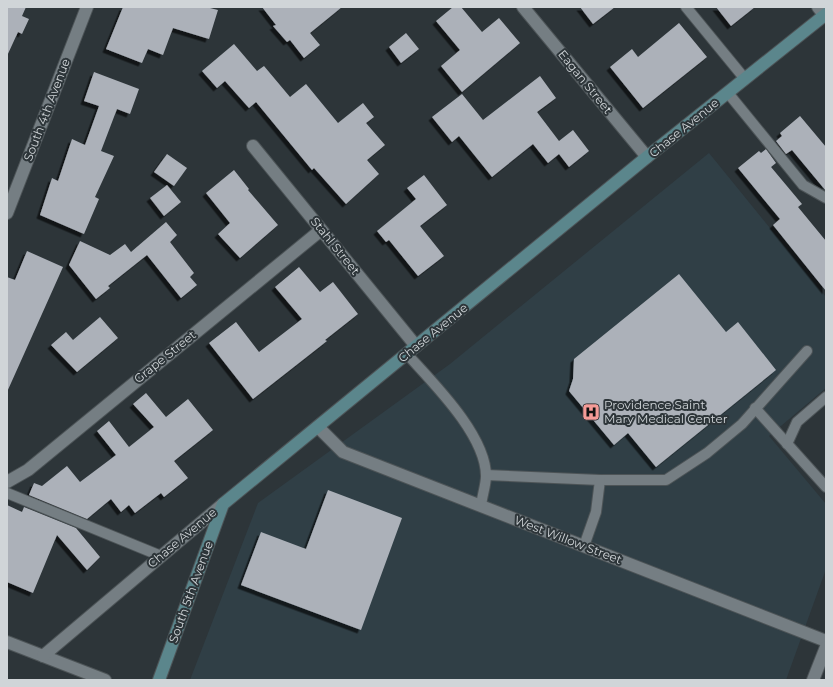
<svg xmlns="http://www.w3.org/2000/svg" width="833" height="687" font-family="Montserrat,sans-serif">
  <style>
    .built { fill: #303f46 }
    .building { fill: #acb1b9; filter: url(#shadow) }
    .lines { fill: none; stroke-linecap: round; stroke-linejoin: round }
    .lane-casing { stroke: #4d5457; stroke-width: 12 }
    .street-casing { stroke: #4d5457; stroke-width: 14 }
    .secondary-casing { stroke: #4d5457; stroke-width: 14 }
    .lane { stroke: #757e83; stroke-width: 10 }
    .street { stroke: #757e83; stroke-width: 12 }
    .secondary { stroke: #5b868c; stroke-width: 12 }
    .labels { text-anchor: middle; stroke-width: 4; stroke-linejoin: round; paint-order: stroke }
    .street-label { font-size: 12px; fill: #d0d5d8; stroke: #2d3539 }
    .poi-label { font-size: 12px; fill: #d0d5d8; stroke: #2d3539; text-anchor: start }
  </style>
  <defs>
    <filter id="shadow"><feDropShadow dx="-3.5" dy="3.5" stdDeviation="0" flood-color="#0009"/></filter>
  </defs>
  <rect width="100%" height="100%" fill="#2d3539"/>
  <!-- built -->
  <polygon class="built" points="709,153 826,297 826,388 769,436 826,504 826,569 786,680 190,680 258,503 450,364"/>
  <!-- building -->
  <g class="building">
    <polygon points="7,7 26,7 22,16 29,19 22,34 18,32 7,56"/>
    <polygon points="123,7 206,7 218,10 209,39 173,28 163,55 148,49 142,63 106,49"/>
    <polygon points="262,7 342,7 310,33 320,45 304,58 290,40 287,42 273,26 276,25"/>
    <polygon points="453,7 461,7 482,32 499,18 520,43 462,92 441,66 460,50 436,21"/>
    <polygon points="580,7 615,7 593,24"/>
    <polygon points="716,7 755,7 731,26"/>
    <polygon points="679,23 707,57 643,108 610,67 632,49 638,57"/>
    <polygon points="406,33 419,49 401,63 389,47"/>
    <polygon points="234,44 257,71 264,66 290,97 306,84 338,123 363,103 374,117 366,123 385,145 367,160 379,174 346,204 314,168 312,170 256,102 249,108 225,81 217,88 202,71"/>
    <polygon points="94,72 139,89 130,114 117,109 101,151 114,156 95,197 99,199 84,234 40,215 52,178 58,181 72,139 85,145 99,106 84,101"/>
    <polygon points="540,76 556,98 537,112 559,141 573,130 589,151 569,167 559,154 548,163 533,144 492,177 459,136 452,142 432,117 462,94 483,120"/>
    <polygon points="800,116 826,147 826,191 792,150 786,154 776,141 782,136 780,133"/>
    <polygon points="766,149 776,163 771,167 802,204 798,207 826,241 826,291 773,225 780,219 738,168 759,151 761,153"/>
    <polygon points="167,154 187,168 174,186 154,172"/>
    <polygon points="234,170 249,189 248,190 278,225 240,258 218,234 230,223 206,193"/>
    <polygon points="424,175 447,205 420,226 444,256 418,276 389,240 386,242 377,231 416,199 407,188"/>
    <polygon points="167,185 181,202 164,216 150,198"/>
    <polygon points="166,222 177,235 170,242 194,273 190,277 197,285 181,298 147,255 108,286 110,288 96,299 69,265 80,241 110,255 125,244 131,252"/>
    <polygon points="27,251 63,267 7,392 7,277 15,280"/>
    <polygon points="299,267 320,292 333,282 358,314 325,340 327,341 253,399 209,343 236,322 259,352 302,319 275,287"/>
    <polygon points="679,274 726,332 738,322 776,370 656,467 628,433 614,445 569,391 573,379 574,359"/>
    <polygon points="100,317 118,338 77,372 51,345 66,332 73,340"/>
    <polygon points="146,393 166,417 188,399 213,430 174,461 188,478 164,497 161,493 135,513 129,505 121,512 111,499 87,519 29,495 34,483 42,486 67,466 80,482 116,455 97,431 109,421 129,447 154,427 133,404"/>
    <polygon points="328,490 402,518 361,630 241,585 261,532 306,549"/>
    <polygon points="7,505 22,512 24,507 76,528 100,557 87,570 57,535 33,593 7,582"/>
  </g>
  <g class="lines">
    <defs>
      <g id="lane">
        <polyline points="686,7 745,79"/>
        <polyline points="728,93 803,185 826,198"/>
        <path d="M407,354C433,383 486,435 486,476C486,485 482,496 481,506"/>
        <polyline points="755,408 826,487"/>
        <polyline points="787,444 797,422 826,397"/>
        <polyline points="486,475 600,480 666,480 707,453 742,424 807,351"/>
        <polyline points="7,493 161,556"/>
        <polyline points="584,546 596,512 600,480"/>
      </g>
      <g id="street">
        <polyline points="523,7 647,157"/>
        <polyline points="818,7 825,16"/>
        <polyline points="253,146 416,346"/>
        <polyline points="7,213 87,7"/>
        <polyline points="318,427 343,452 826,641"/>
        <polyline points="7,482 28,470 321,230"/>
        <polyline points="7,642 105,680"/>
        <polyline points="43,656 223,504"/>
        <polyline points="813,680 826,647"/>
      </g>
      <polyline id="secondary" points="159,680 223,504 647,157 826,14"/>
    </defs>
    <!-- lane casing -->
    <use href="#lane" class="lane-casing"/>
    <!-- street casing -->
    <use href="#street" class="street-casing"/>
    <!-- secondary casing -->
    <use href="#secondary" class="secondary-casing"/>
    <!-- lane -->
    <use href="#lane" class="lane"/>
    <!-- street -->
    <use href="#street" class="street"/>
    <!-- secondary -->
    <use href="#secondary" class="secondary"/>
  </g>
  <!-- icons -->
  <defs>
    <symbol id="hospital-square" viewBox="-11 -11 22 22"><rect x="-9" y="-9" width="18" height="18" rx="4" fill="#f59b97" stroke="#2d3539"/><path d="M-5-5h3v3.5h4V-5h3V5h-3V1.5h-4V5h-3Z" fill="#111"/></symbol>
  </defs>
  <g fill-rule="evenodd">
    <use href="#hospital-square" x="581" y="402" width="20" height="20"/>
  </g>
  <g class="labels">
    <!-- street labels -->
    <g class="street-label">
      <text transform="translate(585 82) rotate(51)" y="4">Eagan Street</text>
      <text transform="translate(47 110) rotate(-69)" y="4">South 4th Avenue</text>
      <text transform="translate(684 128) rotate(-39)" y="4">Chase Avenue</text>
      <text transform="translate(335 246) rotate(51)" y="4">Stahl Street</text>
      <text transform="translate(433 333) rotate(-39)" y="4">Chase Avenue</text>
      <text transform="translate(165 357) rotate(-39)" y="4">Grape Street</text>
      <text transform="translate(182 538) rotate(-40)" y="4">Chase Avenue</text>
      <text transform="translate(568 540) rotate(21)" y="4">West Willow Street</text>
      <text transform="translate(191 592) rotate(-70)" y="4">South 5th Avenue</text>
    </g>
    <!-- poi labels -->
    <g class="poi-label">
      <text x="604" y="409">Providence Saint<tspan x="604" dy="14">Mary Medical Center</tspan></text>
    </g>
  </g>
  <!-- border -->
  <rect width="833" height="687" fill="none" stroke="#d0d5d8" stroke-width="16"/>
</svg>
